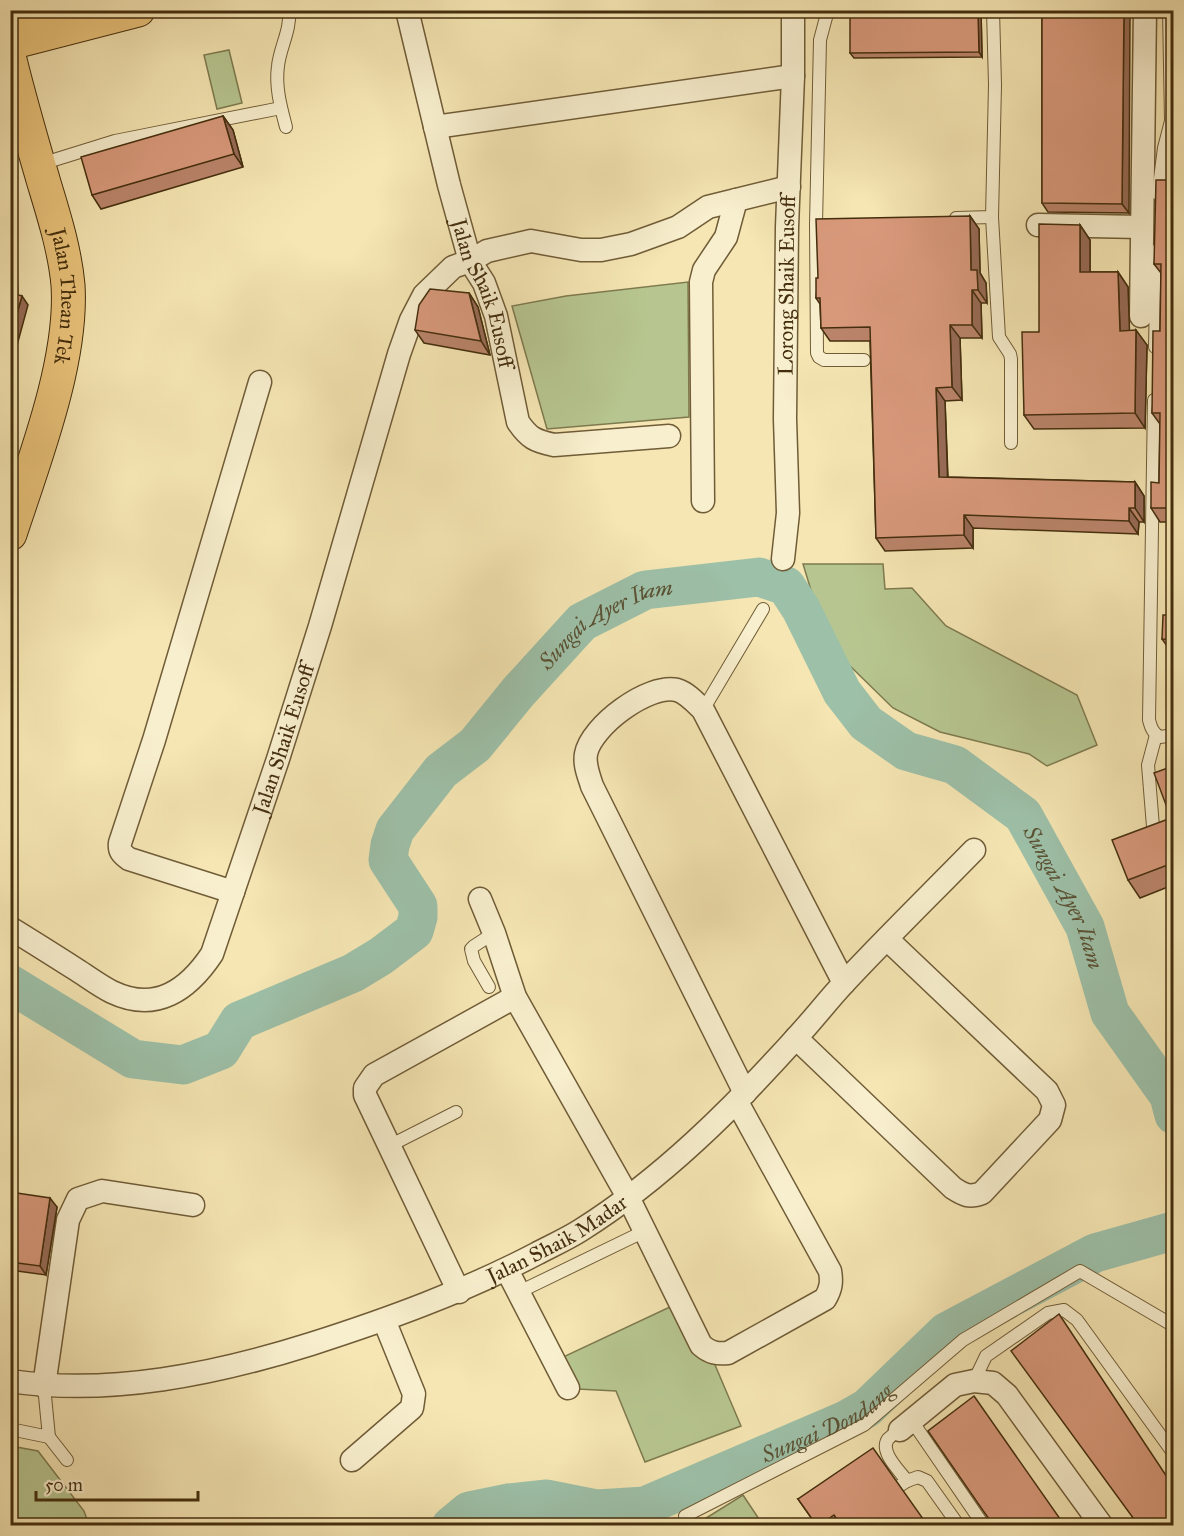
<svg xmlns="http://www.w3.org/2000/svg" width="1184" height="1536" font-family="'IM FELL Great Primer',serif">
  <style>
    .green { fill: #b7c690; stroke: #7e7a4f; stroke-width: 1.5 }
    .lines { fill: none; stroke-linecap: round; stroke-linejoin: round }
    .river { stroke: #9dc0a8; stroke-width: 39 }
    .service-casing { stroke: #705c37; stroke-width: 14 }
    .minor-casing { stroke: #705c37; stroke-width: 25 }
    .primary-casing { stroke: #442e0e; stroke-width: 35 }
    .service { stroke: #f8efce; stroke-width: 12 }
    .minor { stroke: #f8efce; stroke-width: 22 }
    .primary { stroke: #eac37a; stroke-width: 33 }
    .wall { fill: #ba846a; stroke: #442e0e; stroke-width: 1.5 }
    .shaded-wall { fill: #976b56; stroke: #442e0e; stroke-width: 1.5 }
    .building { fill: #d8997b; stroke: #442e0e; stroke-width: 1.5 }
    .labels { text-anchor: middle; stroke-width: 6; stroke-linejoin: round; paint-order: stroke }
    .street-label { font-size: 21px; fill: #442e0e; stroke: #f8efce }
    .water-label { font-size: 22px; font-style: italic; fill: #5a5234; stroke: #f8efce }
  </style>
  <rect width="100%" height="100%" fill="#f5e6b3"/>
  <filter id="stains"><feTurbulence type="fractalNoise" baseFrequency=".00333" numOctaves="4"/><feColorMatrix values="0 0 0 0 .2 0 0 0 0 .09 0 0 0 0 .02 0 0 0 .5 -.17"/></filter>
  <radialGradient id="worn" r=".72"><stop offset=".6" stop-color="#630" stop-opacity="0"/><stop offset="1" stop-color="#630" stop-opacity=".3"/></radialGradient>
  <!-- green -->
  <g class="green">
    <polygon points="229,50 242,103 217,109 204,55"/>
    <polygon points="688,282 689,417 547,429 512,306 566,296"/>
    <polygon points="803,564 883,564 885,589 912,588 946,626 1077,695 1097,745 1047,766 1029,754 940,732 893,708 848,664 832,639 817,610"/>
    <polygon points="672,1306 699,1353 715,1365 741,1426 645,1462 616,1391 578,1389 561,1358"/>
    <polygon points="11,1446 38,1451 84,1511 89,1525 11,1525"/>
    <polygon points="743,1495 763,1525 695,1525"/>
  </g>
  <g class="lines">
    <!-- river -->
    <g class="river">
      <path id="s1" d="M10,984L133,1059L183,1065L221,1050L239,1021L353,973L381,956L414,931L418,917V906L388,860L390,845L395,830L441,771L475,745L519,691L582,622L645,590L759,577L786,586L801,609L842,692L866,723L906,751L955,765L1023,815L1085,927L1110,1013L1169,1096L1174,1115"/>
      <path id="s2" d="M451,1526L469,1511L508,1503L547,1499L597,1509L645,1506L846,1420L867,1408L946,1332L1095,1253L1173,1231"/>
    </g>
    <defs>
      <g id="service">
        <polyline points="828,10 820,40 816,224 817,353 819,357 824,360 864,360"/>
        <path d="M286,127C281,108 275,87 278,66C280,47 291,30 289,10"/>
        <polyline points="41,164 115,141 281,108"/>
        <polyline points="1158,194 1164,148 1171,121 1169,10"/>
        <polyline points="992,217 999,337 1010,354 1011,359 1011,443"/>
        <polyline points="956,218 992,217 995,85 993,10"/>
        <polyline points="1155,347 1157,250"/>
        <path d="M1154,400L1149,720C1151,728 1153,733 1160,737L1174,735"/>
        <polyline points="703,710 763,609"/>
        <polyline points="1154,839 1148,765 1156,735"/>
        <polyline points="489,987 474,961 471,949 474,946 494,933"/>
        <polyline points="389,1146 456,1112"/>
        <polyline points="519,1292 645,1231"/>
        <polyline points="974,1381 986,1356 1048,1313 1064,1310 1077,1320 1174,1454"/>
        <polyline points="912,1421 984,1526"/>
        <polyline points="10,1429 49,1437 44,1386"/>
        <path d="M900,1430C896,1432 891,1436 888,1439C879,1452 900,1471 907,1481"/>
        <polyline points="49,1437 67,1460"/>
        <polyline points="887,1494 907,1481 918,1477 927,1481 959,1526"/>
        <polyline points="685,1516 864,1425 963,1340 1080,1271 1174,1326"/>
      </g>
      <g id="minor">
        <path id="s3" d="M407,10L449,185L470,261L484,283L496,316L518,422C529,438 535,441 554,445L669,436"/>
        <polyline points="435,127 793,76"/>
        <polyline points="1038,225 1141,227"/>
        <polyline points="1141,316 1145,10"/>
        <polyline points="703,501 701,282 704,270 726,237 736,200"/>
        <path id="s4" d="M783,559L788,513L785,419L787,227L793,76V10"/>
        <path d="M233,892L129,859C122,854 119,851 120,843L154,740L260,382"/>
        <path d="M480,899L494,933L515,997L628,1197L701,1345C710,1353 717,1354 728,1353L825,1299C831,1289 832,1282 830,1271L737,1102"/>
        <path id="s5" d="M10,928C33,942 55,956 77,970C88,977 100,986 112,992C156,1013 188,990 212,954L278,759L320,626L399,354L411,320L424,295L453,267L470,261L487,251L531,241L581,250H601L631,244L678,227L708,207L789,187"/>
        <path d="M796,1038L953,1188C964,1195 969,1198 982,1193L1050,1120L1054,1105L1047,1091L887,939"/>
        <path d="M745,1093L592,786C589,776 584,765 586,754C591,726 649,683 677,690C687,693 695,702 703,710L844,983"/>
        <polyline points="507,1270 568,1388"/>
        <polyline points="459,1292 365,1095 365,1088 374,1075 515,997"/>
        <path id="s6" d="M10,1381C110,1396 216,1374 311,1344C389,1319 463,1292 536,1254C551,1246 567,1239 581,1230C662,1179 732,1109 796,1038C813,1020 828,1000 845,982C887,937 931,894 974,850"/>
        <polyline points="44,1386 68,1220 78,1199 102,1191 193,1205"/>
        <polyline points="900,1430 955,1385 974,1381 993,1383 1007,1395 1102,1526"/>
        <polyline points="352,1460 412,1408 414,1394 384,1320"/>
      </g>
      <g id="primary">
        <polyline points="10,15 29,10"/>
        <polyline points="10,43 138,10"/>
        <path id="s7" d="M10,60C20,101 32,142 44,183C54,216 65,251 68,285C73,361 34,461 10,534"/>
      </g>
    </defs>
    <!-- service casing -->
    <use href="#service" class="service-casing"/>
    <!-- minor casing -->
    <use href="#minor" class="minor-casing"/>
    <!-- primary casing -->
    <use href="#primary" class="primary-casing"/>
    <!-- service -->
    <use href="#service" class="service"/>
    <!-- minor -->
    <use href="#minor" class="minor"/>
    <!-- primary -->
    <use href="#primary" class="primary"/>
  </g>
  <!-- wall -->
  <g class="wall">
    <polygon points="981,10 982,57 854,58 850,53"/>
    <polygon points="1042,10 1129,213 1048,212 1042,203"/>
    <polygon points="223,116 233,130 243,167 101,209 92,195"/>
    <polygon points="1173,180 1173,522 1160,522 1151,508 1159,483 1160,424 1152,413 1160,331 1161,273 1154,264"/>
    <polygon points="970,216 979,229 980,273 986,283 987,303 981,303 982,338 960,338 962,400 945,401 948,477 1135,482 1144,496 1144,522 1139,522 1138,534 973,528 973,548 885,551 876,538 870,341 830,341 821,328 820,304 816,298 818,278"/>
    <polygon points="1080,225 1090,240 1090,272 1118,272 1128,287 1129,331 1147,345 1145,428 1034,429 1024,415 1039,332"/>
    <polygon points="469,293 478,307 490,355 424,343 415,330"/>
    <polygon points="1173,615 1173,654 1172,653 1162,639"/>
    <polygon points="1173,766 1173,885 1140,898 1128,880 1171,818"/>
    <polygon points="10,1192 57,1207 46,1275 10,1270"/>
    <polygon points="798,1499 928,1526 817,1526"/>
  </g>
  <!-- shaded-wall -->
  <g class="shaded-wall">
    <polygon points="978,10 981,10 982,57 979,52"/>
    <polygon points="1124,10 1130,10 1129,213 1122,204"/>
    <polygon points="223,116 233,130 243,167 234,154"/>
    <polygon points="10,170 15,193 18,302 11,293"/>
    <polygon points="970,216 979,229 980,273 986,283 987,303 978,290 971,270"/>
    <polygon points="1080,225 1090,240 1090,286 1080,272"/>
    <polygon points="1118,272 1128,287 1130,345 1120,331"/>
    <polygon points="972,290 981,303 982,338 972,325"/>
    <polygon points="469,293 478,307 490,355 481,341"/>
    <polygon points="22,296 28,305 10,371 10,338"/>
    <polygon points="950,325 960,338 962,400 952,387"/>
    <polygon points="1136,330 1147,345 1145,428 1135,413"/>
    <polygon points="936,388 945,401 948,490 939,477"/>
    <polygon points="1135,482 1144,496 1144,522 1135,508"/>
    <polygon points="1129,508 1139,522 1138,534 1129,521"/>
    <polygon points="964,515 973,528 973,548 964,535"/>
    <polygon points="50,1198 57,1207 46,1275 40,1266"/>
  </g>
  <!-- building -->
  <g class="building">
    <polygon points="850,10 978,10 979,52 850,53"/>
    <polygon points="1042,10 1124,10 1122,204 1042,203"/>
    <polygon points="223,116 234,154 92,195 81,157"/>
    <polygon points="1156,180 1173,180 1173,508 1151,508 1151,482 1159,483 1160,413 1152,413 1153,331 1160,331 1161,264 1154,264"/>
    <polygon points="970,216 971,270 977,270 978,290 972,290 972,325 950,325 952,387 936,388 939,477 1135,482 1135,508 1129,508 1129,521 964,515 964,535 876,538 870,327 821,328 820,298 816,298 816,278 818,278 816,219"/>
    <polygon points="1039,224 1080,225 1080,272 1118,272 1120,331 1136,330 1135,413 1024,415 1022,332 1039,332"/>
    <polygon points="10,265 11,293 22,296 10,338"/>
    <polygon points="430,289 469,293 481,341 415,330 419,305"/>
    <polygon points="1163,615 1173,615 1173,640 1162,639"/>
    <polygon points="1173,766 1173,863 1128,880 1112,840 1171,818 1154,773"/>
    <polygon points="10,1192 50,1198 40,1266 10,1262"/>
    <polygon points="1059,1314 1173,1486 1173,1526 1139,1526 1011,1351"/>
    <polygon points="974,1396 1065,1526 994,1526 984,1512 928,1431"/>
    <polygon points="873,1448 928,1526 842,1526 834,1515 818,1526 817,1526 798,1499"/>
  </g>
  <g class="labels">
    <!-- street labels -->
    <g class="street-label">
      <text dy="7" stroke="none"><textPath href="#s4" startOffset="274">Lorong Shaik Eusoff</textPath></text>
      <text dy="7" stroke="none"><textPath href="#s3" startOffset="294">Jalan Shaik Eusoff</textPath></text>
      <text dy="7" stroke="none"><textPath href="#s7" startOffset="244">Jalan Thean Tek</textPath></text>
      <text dy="7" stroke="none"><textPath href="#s5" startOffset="466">Jalan Shaik Eusoff</textPath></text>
      <text dy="7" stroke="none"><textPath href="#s6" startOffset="574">Jalan Shaik Madar</textPath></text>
    </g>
    <!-- water labels -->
    <g class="water-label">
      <text dy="8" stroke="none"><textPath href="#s1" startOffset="879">Sungai Ayer Itam</textPath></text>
      <text dy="8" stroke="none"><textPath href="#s1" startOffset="1509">Sungai Ayer Itam</textPath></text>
      <text dy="8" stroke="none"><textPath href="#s2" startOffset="402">Sungai Dondang</textPath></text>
    </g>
  </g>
  <!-- margin -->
  <rect width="1184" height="1536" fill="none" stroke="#f5e6b3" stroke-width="36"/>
  <rect x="12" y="12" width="1160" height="1512" fill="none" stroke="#442e0e" stroke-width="3"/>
  <rect x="18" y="18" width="1148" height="1500" fill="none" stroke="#442e0e" stroke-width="1.5"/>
  <!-- scale -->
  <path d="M36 1491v9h162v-9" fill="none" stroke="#442e0e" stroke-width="3"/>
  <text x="45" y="1491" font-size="18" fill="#442e0e" stroke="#f8efce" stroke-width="4.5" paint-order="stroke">50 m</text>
  <rect width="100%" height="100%" filter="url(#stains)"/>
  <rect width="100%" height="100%" fill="url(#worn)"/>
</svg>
